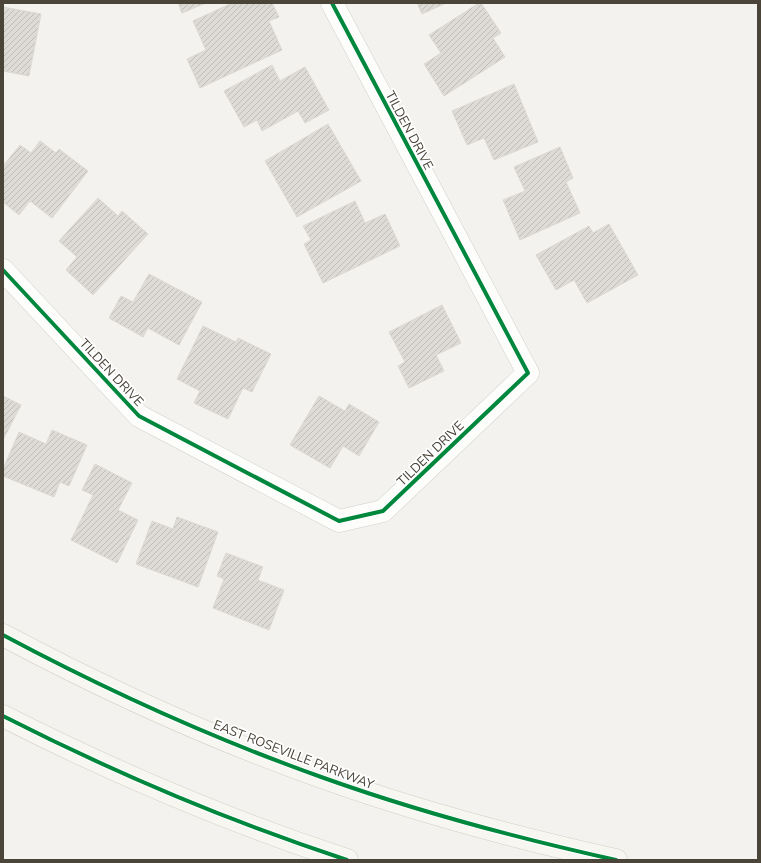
<svg xmlns="http://www.w3.org/2000/svg" width="761" height="863" font-family="'Nunito Sans',sans-serif">
  <style>
    .building { fill: url(#building-hatch); stroke: #dcd9d4 }
    .lines { fill: none; stroke-linecap: round; stroke-linejoin: round }
    .street-casing { stroke: #d2d0cb; stroke-width: 23 }
    .secondary-casing { stroke: #d3cfc5; stroke-width: 23 }
    .street { stroke: #fdfdfc; stroke-width: 22 }
    .secondary { stroke: #f7f6f1; stroke-width: 22 }
    .cycleway-casing { stroke: #fff; stroke-width: 6 }
    .cycleway { stroke: #00873e; stroke-width: 4 }
    .labels { text-anchor: middle; stroke-width: 3.5; stroke-linejoin: round; paint-order: stroke }
    .street-label { font-size: 13px; fill: #4b4439; stroke: #fff }
  </style>
  <defs>
    <pattern id="building-hatch" width="6" height="6" patternUnits="userSpaceOnUse"><rect width="6" height="6" fill="#dedbd6"/><path d="M-1 1l2-2M0 6l6-6M5 7l2-2" fill="none" stroke="#c0bdb8"/></pattern>
  </defs>
  <rect width="100%" height="100%" fill="#f4f2ee"/>
  <!-- building -->
  <g class="building">
    <polygon points="178,3 206,3 182,13"/>
    <polygon points="232,3 272,3 279,17 269,21 282,50 200,88 187,59 206,50 193,21"/>
    <polygon points="417,3 446,3 422,14"/>
    <polygon points="479,3 481,3 501,33 493,38 505,57 444,96 424,64 441,53 429,35"/>
    <polygon points="3,7 41,14 29,76 3,71"/>
    <polygon points="272,65 280,81 305,67 329,110 305,123 298,111 262,131 257,120 244,127 224,91"/>
    <polygon points="514,84 538,142 494,160 484,138 467,145 452,111"/>
    <polygon points="328,124 361,181 297,217 265,161"/>
    <polygon points="40,141 56,153 59,149 88,171 52,218 30,201 19,215 3,202 3,166 20,145 31,153"/>
    <polygon points="560,147 573,178 566,182 580,213 520,240 503,200 525,191 514,167"/>
    <polygon points="98,198 118,216 122,211 148,234 93,295 66,270 77,257 59,241"/>
    <polygon points="355,201 365,223 385,214 400,246 323,283 304,244 311,240 303,226"/>
    <polygon points="609,224 638,275 587,303 574,280 556,290 536,255 589,226 593,233"/>
    <polygon points="149,274 202,302 179,345 148,328 143,337 109,318 121,296 133,302"/>
    <polygon points="442,305 461,343 436,355 444,371 409,388 398,366 405,362 389,332"/>
    <polygon points="203,326 236,342 238,338 271,354 252,392 243,388 228,419 194,403 200,391 177,379"/>
    <polygon points="3,396 21,405 3,440"/>
    <polygon points="319,396 345,411 349,404 379,422 359,456 343,446 330,468 290,445"/>
    <polygon points="52,430 87,445 69,486 60,482 54,497 3,476 3,469 19,432 46,444"/>
    <polygon points="95,464 132,483 118,510 138,520 117,563 71,540 93,495 82,490"/>
    <polygon points="177,517 218,532 198,587 136,564 152,521 173,529"/>
    <polygon points="226,553 263,567 258,580 284,590 269,630 213,608 224,579 217,576"/>
  </g>
  <g class="lines">
    <defs>
      <polyline id="street" points="3,270 139,416 339,521 383,511 528,373 332,3"/>
      <g id="secondary">
        <path d="M3,635C106,690 214,739 324,778C419,812 517,838 616,860"/>
        <path d="M3,716C115,773 228,821 347,860"/>
      </g>
    </defs>
    <!-- street casing -->
    <use href="#street" class="street-casing"/>
    <!-- secondary casing -->
    <use href="#secondary" class="secondary-casing"/>
    <!-- street -->
    <use href="#street" class="street"/>
    <!-- secondary -->
    <use href="#secondary" class="secondary"/>
    <defs>
      <g id="cycleway">
        <polyline points="3,270 139,416 339,521 383,511 528,373 332,3"/>
        <path d="M3,635C106,690 214,739 324,778C419,812 517,838 616,860"/>
        <path d="M3,716C115,773 228,821 347,860"/>
      </g>
    </defs>
    <!-- cycleway casing -->
    <use href="#cycleway" class="cycleway-casing"/>
    <!-- cycleway -->
    <use href="#cycleway" class="cycleway"/>
  </g>
  <g class="labels">
    <!-- street labels -->
    <g class="street-label">
      <text transform="translate(410 130) rotate(62)" y="5">TILDEN DRIVE</text>
      <text transform="translate(112 372) rotate(47)" y="5">TILDEN DRIVE</text>
      <text transform="translate(430 453) rotate(-44)" y="5">TILDEN DRIVE</text>
      <text transform="translate(294 754) rotate(21)" y="5">EAST ROSEVILLE PARKWAY</text>
    </g>
  </g>
  <!-- border -->
  <rect width="761" height="863" fill="none" stroke="#4b4439" stroke-width="8"/>
</svg>
